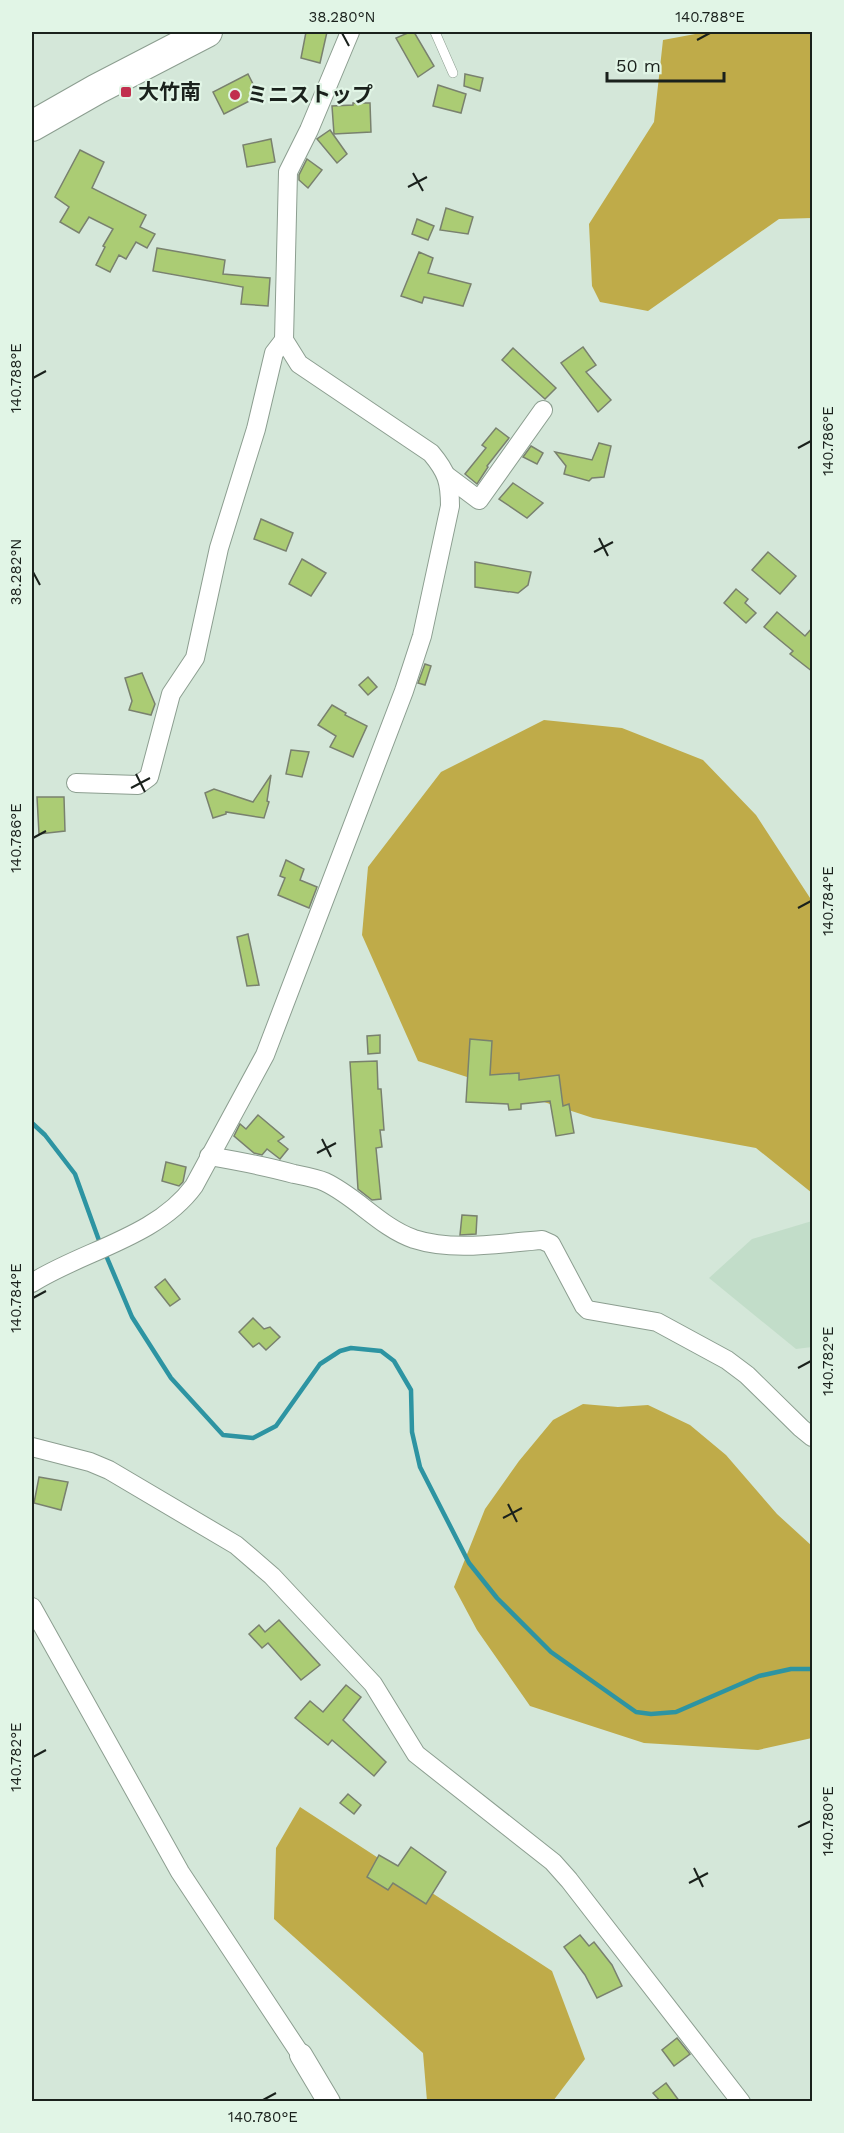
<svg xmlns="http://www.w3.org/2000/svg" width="844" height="2133" font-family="'Work Sans','Noto Sans JP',sans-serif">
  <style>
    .built { fill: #c2ddc9 }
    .forest { fill: #bfab49 }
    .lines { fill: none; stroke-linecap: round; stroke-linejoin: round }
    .stream { stroke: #2d94a2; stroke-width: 4.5 }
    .building { fill: #abcc74; stroke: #79816e; stroke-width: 1.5 }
    .service-casing { stroke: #8c9e90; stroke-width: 10 }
    .minor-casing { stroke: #8c9e90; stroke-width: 20 }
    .tertiary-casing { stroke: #8c9e90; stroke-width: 24 }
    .trunk-casing { stroke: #8c9e90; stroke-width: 32 }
    .service { stroke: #fff; stroke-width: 9 }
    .minor { stroke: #fff; stroke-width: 18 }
    .tertiary { stroke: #fff; stroke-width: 22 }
    .trunk { stroke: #fff; stroke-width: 30 }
    .ticks { fill: none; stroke: #1a211c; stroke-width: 2 }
    .poi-dot { fill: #c1304e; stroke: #e1f5e6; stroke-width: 2 }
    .labels { text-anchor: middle; stroke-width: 4.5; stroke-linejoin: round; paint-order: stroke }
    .poi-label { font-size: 21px; font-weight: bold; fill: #1a211c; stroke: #e1f5e6; text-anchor: start }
    .neatline { fill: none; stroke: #1a211c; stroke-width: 2 }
    .ticks-label { font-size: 15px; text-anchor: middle; fill: #1a211c }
  </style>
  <rect width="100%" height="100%" fill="#d4e7d9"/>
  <!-- built -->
  <polygon class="built" points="812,1221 812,1347 796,1349 709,1278 752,1239"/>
  <!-- forest -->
  <g class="forest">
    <polygon points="706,32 812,32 812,218 779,219 648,311 600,302 592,286 589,224 654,122 663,40"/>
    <polygon points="544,720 622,728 703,760 756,815 812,901 812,1193 756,1148 593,1118 418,1061 362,935 368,867 441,772"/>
    <polygon points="583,1404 618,1407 648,1405 690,1425 726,1455 777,1514 812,1546 812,1738 758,1750 644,1743 530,1706 477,1630 454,1587 485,1509 519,1461 553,1420"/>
    <polygon points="300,1807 552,1971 585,2059 553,2101 427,2101 423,2053 274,1919 276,1848"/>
  </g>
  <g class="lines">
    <!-- stream -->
    <g class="stream">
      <polyline points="32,1123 45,1135 75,1174 101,1246"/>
      <polyline points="105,1253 132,1317 171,1378 223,1435 253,1438 276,1426 320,1364 340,1351 351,1348 381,1351 394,1361 411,1390 412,1432 420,1467 469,1563 497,1598 551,1652 636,1712 651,1714 676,1712 759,1676 791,1669 812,1669"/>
    </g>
  </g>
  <!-- building -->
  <g class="building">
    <polygon points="306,32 327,32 320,63 301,58"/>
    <polygon points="410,32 414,32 434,66 418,77 396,38"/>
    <polygon points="248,74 259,96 224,114 213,92"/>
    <polygon points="465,74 483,78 480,91 464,86"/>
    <polygon points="438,85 466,94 461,113 433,106"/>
    <polygon points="353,103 370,103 371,132 334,134 332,106 353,105"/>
    <polygon points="330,130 347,154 337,163 317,139"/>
    <polygon points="271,139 275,162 247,167 243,145"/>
    <polygon points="80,150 104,162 92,188 146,215 140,227 155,234 147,248 136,242 126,259 119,255 110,272 96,265 105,247 103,246 113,229 89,217 79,233 60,222 69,207 55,197"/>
    <polygon points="307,159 322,170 308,188 299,180 299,175"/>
    <polygon points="446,208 473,217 468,234 440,230"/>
    <polygon points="417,219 434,226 428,240 412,234"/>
    <polygon points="157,248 225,260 223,274 270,278 268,306 241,304 243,287 153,271"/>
    <polygon points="419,252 433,258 428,273 471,284 463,306 424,297 422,303 401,296"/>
    <polygon points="583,347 596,365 586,372 611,400 598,412 561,363"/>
    <polygon points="513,348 556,388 545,399 502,360"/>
    <polygon points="496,428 509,438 487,466 488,467 477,484 465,474 486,448 482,445"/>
    <polygon points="599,443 611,446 604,477 592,478 589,481 564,474 566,466 555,452 592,460"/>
    <polygon points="531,446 543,453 537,464 523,457"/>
    <polygon points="513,483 543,503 527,518 499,499"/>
    <polygon points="261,519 293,533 286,551 254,539"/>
    <polygon points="768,552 796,576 780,594 752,570"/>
    <polygon points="302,559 326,573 311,596 289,584"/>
    <polygon points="475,562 531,572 528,585 518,593 475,587"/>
    <polygon points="736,589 748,599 745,603 756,613 746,623 724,603"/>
    <polygon points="777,612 805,636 813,627 813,672 790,654 793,651 764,627"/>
    <polygon points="425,664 431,666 425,685 418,683"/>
    <polygon points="142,673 155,704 151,715 129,710 132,701 125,678"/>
    <polygon points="368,677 377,687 368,695 359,685"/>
    <polygon points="332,705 346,713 345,715 367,726 353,757 330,747 336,736 318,725"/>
    <polygon points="291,750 309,752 302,777 286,774"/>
    <polygon points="271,775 267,801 269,802 264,818 226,812 226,814 213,818 205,793 214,789 253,802"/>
    <polygon points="37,797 64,797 65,831 39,834"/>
    <polygon points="286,860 304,869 300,880 317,887 309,908 278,895 285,878 280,876"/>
    <polygon points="248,934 259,985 247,986 237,937"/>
    <polygon points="380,1035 380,1053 368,1054 367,1036"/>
    <polygon points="470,1039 492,1041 490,1075 519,1073 519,1080 559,1075 563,1106 569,1104 574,1133 556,1136 550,1101 521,1104 521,1109 509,1110 508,1104 466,1102"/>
    <polygon points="377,1061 378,1089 381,1089 384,1130 380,1130 382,1147 376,1148 381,1199 372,1200 358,1189 350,1062"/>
    <polygon points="258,1115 284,1137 278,1141 288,1149 280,1159 267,1149 262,1155 254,1153 234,1136 240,1124 246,1129"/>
    <polygon points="166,1162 186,1167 183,1182 179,1186 162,1181"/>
    <polygon points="462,1215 477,1216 476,1234 460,1235"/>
    <polygon points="165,1279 180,1299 170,1306 155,1287"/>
    <polygon points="253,1318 264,1329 270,1327 280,1337 266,1350 259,1343 253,1347 239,1332"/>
    <polygon points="39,1477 68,1482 61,1510 34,1503"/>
    <polygon points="279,1620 320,1665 301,1680 268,1643 262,1648 249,1634 259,1625 265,1632"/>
    <polygon points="346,1685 361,1697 343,1720 386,1762 374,1776 332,1740 328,1745 295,1718 310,1701 323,1712"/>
    <polygon points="348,1794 361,1805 354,1814 340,1803"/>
    <polygon points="411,1847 446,1872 426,1904 393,1883 388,1890 367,1877 379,1855 398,1866"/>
    <polygon points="580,1935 589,1946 594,1942 612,1965 622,1986 597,1998 585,1975 564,1947"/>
    <polygon points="677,2038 690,2054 674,2066 662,2050"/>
    <polygon points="666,2083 680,2102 661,2102 653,2093"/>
  </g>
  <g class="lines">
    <defs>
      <polyline id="service" points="435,32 453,73"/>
      <g id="minor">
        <polyline points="447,476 479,500 543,410"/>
        <polyline points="76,783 138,785 149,777 171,694 195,658 219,548 256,429 274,353 284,340"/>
        <path d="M209,1156C238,1161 266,1166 294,1174C304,1176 316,1178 325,1182C357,1197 380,1227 414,1239C454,1252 501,1243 542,1240L551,1244L584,1306L588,1310L657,1322L727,1360L747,1375L801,1428L812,1437"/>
        <path d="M32,1283C82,1251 157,1237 194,1186L265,1055L404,691L422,636L450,506C450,482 447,472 431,453L299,364L284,340L288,172L309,130L350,32"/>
        <polyline points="32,1447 90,1462 109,1470 236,1545 272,1576 373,1684 416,1754 553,1862 569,1880 741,2102"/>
        <polyline points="32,1607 180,1872 301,2055"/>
      </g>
      <polyline id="tertiary" points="301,2055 329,2102"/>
      <polyline id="trunk" points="32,126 97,89 207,32"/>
    </defs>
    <!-- service casing -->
    <use href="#service" class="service-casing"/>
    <!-- minor casing -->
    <use href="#minor" class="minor-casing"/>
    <!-- tertiary casing -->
    <use href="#tertiary" class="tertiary-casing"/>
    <!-- trunk casing -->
    <use href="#trunk" class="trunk-casing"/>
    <!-- service -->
    <use href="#service" class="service"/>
    <!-- minor -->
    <use href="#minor" class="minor"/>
    <!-- tertiary -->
    <use href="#tertiary" class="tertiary"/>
    <!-- trunk -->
    <use href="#trunk" class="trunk"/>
  </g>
  <!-- ticks -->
  <path class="ticks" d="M342,33L349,46M697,40L710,33M413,173L423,191M408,187L427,177M33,378L46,371M798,448L811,441M599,538L608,556M594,552L613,542M33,572L40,585M136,774L145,792M131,788L150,778M33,838L46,831M798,908L811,901M322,1139L331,1157M317,1153L336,1143M33,1298L46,1291M798,1368L811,1361M508,1504L517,1522M503,1518L522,1508M33,1757L46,1750M798,1827L811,1821M694,1868L703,1887M689,1883L708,1873M263,2100L276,2093"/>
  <!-- markers -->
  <g class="poi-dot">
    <rect x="120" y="86" width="12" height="12" rx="3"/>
    <circle cx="235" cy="95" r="6"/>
  </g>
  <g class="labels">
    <!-- poi labels -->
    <g class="poi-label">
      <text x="138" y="99">大竹南</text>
      <text x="247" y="102">ミニストップ</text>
    </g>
  </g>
  <!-- border -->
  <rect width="844" height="2133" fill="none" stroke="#e1f5e6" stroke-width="66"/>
  <!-- scale -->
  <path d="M607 72v9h117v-9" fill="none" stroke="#1a211c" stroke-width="3"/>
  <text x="616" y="72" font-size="18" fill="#1a211c" stroke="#e1f5e6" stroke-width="4.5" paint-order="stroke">50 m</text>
  <rect x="33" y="33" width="778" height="2067" class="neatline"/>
  <g class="ticks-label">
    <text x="342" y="22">38.280°N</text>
    <text x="710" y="22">140.788°E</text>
    <text transform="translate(16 378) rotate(-90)" y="5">140.788°E</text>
    <text transform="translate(828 441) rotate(-90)" y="5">140.786°E</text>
    <text transform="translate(16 572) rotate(-90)" y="5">38.282°N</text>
    <text transform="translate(16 838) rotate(-90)" y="5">140.786°E</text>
    <text transform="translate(828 901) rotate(-90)" y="5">140.784°E</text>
    <text transform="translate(16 1298) rotate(-90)" y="5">140.784°E</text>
    <text transform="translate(828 1361) rotate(-90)" y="5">140.782°E</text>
    <text transform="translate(16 1757) rotate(-90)" y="5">140.782°E</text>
    <text transform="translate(828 1821) rotate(-90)" y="5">140.780°E</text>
    <text x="263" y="2122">140.780°E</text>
  </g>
</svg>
